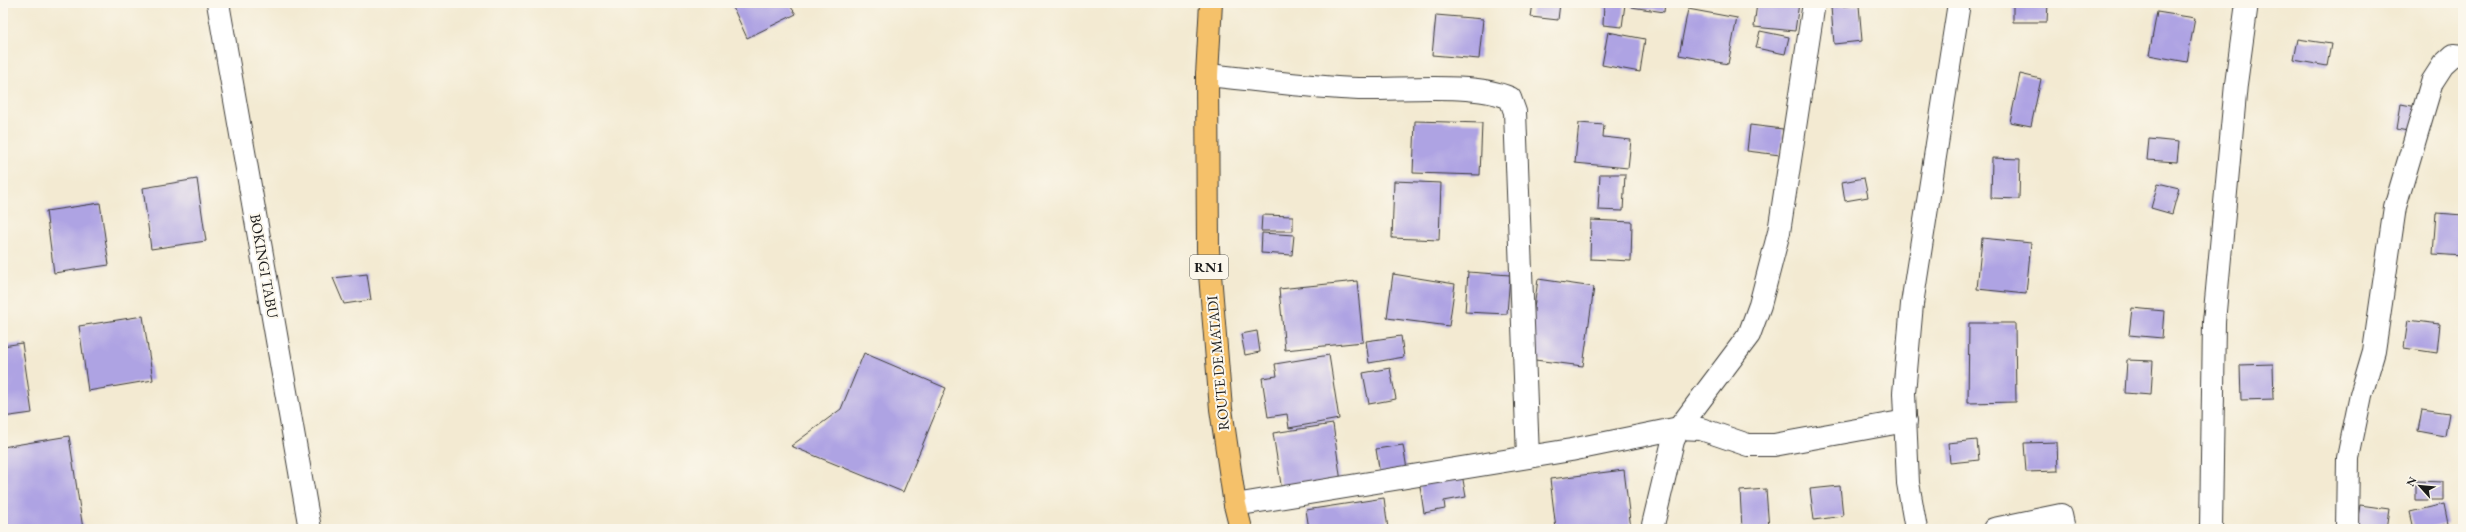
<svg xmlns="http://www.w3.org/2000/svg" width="2466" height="532" font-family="'EB Garamond',serif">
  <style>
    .building { fill: #aea3e3 }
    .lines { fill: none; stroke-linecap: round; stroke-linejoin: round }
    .minor-casing { stroke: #3c3b37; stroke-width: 24 }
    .highway-casing { stroke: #3c3b37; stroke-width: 24 }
    .minor { stroke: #fff; stroke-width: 22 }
    .highway { stroke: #f5c16b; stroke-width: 22 }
    .labels { text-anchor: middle; stroke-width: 4; stroke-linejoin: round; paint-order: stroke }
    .shield { fill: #fbf7ec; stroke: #5f5e5a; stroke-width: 1 }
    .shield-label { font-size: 14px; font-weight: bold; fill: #1c1c1c }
    .street-label { font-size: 15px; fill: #1c1c1c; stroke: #fbf7ec }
  </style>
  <rect width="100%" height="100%" fill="#fbf7ec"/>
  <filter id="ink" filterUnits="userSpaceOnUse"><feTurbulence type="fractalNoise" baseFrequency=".025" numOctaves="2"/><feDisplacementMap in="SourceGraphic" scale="8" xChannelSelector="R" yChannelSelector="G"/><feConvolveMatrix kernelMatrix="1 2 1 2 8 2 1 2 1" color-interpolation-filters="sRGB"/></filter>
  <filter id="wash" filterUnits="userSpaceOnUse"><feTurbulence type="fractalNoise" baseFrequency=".012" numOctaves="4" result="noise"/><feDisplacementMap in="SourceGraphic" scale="16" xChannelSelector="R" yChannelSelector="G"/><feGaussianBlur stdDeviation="0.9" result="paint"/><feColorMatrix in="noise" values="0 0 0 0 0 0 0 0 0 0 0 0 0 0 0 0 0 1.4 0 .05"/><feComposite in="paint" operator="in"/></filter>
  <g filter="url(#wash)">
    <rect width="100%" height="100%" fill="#f3ead2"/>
    <g id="blocks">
      <!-- building -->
      <g class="building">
        <polygon points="731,3 788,3 796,14 747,38"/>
        <polygon points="1533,3 1560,3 1558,20 1531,17"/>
        <polygon points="1604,3 1625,4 1622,27 1603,25"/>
        <polygon points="1632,3 1665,3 1664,12 1631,7"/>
        <polygon points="1757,3 1799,3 1795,31 1754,27"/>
        <polygon points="2013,3 2048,3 2047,22 2013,22"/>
        <polygon points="1859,5 1862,41 1834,44 1831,7"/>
        <polygon points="1688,9 1737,18 1728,64 1679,55"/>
        <polygon points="2157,12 2195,18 2187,62 2149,55"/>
        <polygon points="1436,15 1483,19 1479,59 1432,55"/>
        <polygon points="1760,31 1789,37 1785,54 1756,48"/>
        <polygon points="1608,32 1645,39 1640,72 1602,65"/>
        <polygon points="2298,39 2331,44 2327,66 2294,60"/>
        <polygon points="2020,74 2041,79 2031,126 2010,122"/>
        <polygon points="2401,104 2417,107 2413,132 2397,129"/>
        <polygon points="1415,121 1482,123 1480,175 1413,173"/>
        <polygon points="1579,123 1604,125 1603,137 1631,140 1628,168 1575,163"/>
        <polygon points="1750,125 1783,129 1780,155 1747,151"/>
        <polygon points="2149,139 2179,142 2177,162 2147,160"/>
        <polygon points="1992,158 2020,159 2019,199 1991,198"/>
        <polygon points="1600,174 1625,174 1623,211 1598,210"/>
        <polygon points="1864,178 1868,197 1845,201 1842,182"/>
        <polygon points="197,179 206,241 151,249 143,188"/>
        <polygon points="1394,181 1441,183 1439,240 1392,238"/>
        <polygon points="2158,183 2179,188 2172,214 2151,208"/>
        <polygon points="100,203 109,265 54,273 46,211"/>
        <polygon points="2436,213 2463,215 2463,256 2433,254"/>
        <polygon points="1262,215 1293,216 1293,231 1261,231"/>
        <polygon points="1591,220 1632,222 1631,261 1590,259"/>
        <polygon points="1262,233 1294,235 1292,255 1261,253"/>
        <polygon points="1982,238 2031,243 2026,294 1977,289"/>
        <polygon points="1468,272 1510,275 1507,314 1465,312"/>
        <polygon points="367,274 371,300 344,304 333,278"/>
        <polygon points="1393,274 1455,284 1449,326 1387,318"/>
        <polygon points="1538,279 1594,287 1583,366 1527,359"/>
        <polygon points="1357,281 1363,342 1285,350 1279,289"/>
        <polygon points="2132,308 2164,311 2162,338 2129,335"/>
        <polygon points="143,316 153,380 88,391 79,326"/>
        <polygon points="2408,320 2440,324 2437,353 2404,348"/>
        <polygon points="1969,323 2015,323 2016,402 1968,403"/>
        <polygon points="1257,331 1260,352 1245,355 1241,334"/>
        <polygon points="1401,336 1404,357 1369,363 1366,341"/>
        <polygon points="22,343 32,413 3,417 3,346"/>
        <polygon points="864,353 946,388 903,492 791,446 841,409"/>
        <polygon points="1329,355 1339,419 1289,428 1287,414 1268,417 1262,378 1277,376 1275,364"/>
        <polygon points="2127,360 2153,361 2151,395 2125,393"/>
        <polygon points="2273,364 2274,399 2241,400 2240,365"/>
        <polygon points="1390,368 1396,399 1369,404 1363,373"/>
        <polygon points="2422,409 2449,413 2445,436 2418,431"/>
        <polygon points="1333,424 1341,482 1282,491 1273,433"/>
        <polygon points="69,436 83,529 3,529 3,447"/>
        <polygon points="1977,440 1979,460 1950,463 1948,443"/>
        <polygon points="2057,442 2058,471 2026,472 2024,443"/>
        <polygon points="1403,445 1407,469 1380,474 1376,449"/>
        <polygon points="1624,470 1631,529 1556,529 1550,479"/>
        <polygon points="1462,474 1466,497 1444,501 1445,509 1424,513 1419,480"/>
        <polygon points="2416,481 2443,482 2443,500 2416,500"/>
        <polygon points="1840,486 1843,516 1814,520 1810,489"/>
        <polygon points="1766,489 1769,529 1742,529 1740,491"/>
        <polygon points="1384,498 1388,529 1309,529 1306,510"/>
        <polygon points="2444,504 2448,524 2427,529 2414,529 2410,512"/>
        <polygon points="2360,505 2389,509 2386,529 2356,529"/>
      </g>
    </g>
  </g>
  <g filter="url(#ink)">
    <use href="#blocks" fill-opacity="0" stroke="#3c3b37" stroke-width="1"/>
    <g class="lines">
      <defs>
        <g id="minor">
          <polyline points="218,3 310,529"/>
          <path d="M1207,75C1257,80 1308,87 1359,89C1401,90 1474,82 1510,98L1515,112L1528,457"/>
          <polyline points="1235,505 1571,450 1679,428 1701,429 1748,445 1774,445 1906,421"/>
          <polyline points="1652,529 1673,441 1679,428 1749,335 1760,305 1779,232 1814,3"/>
          <polyline points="1916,529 1908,483 1904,393 1912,304 1959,3"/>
          <polyline points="1994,529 2061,515 2064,529"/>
          <polyline points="2211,529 2214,322 2236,84 2247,3"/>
          <polyline points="2347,529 2348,458 2361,395 2374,351 2395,207 2432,82 2443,65 2454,55 2463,56"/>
        </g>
        <polyline id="highway" points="1211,3 1207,75 1208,250 1221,409 1235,505 1241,529"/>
      </defs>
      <!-- minor casing -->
      <use href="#minor" class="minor-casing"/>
      <!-- highway casing -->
      <use href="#highway" class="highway-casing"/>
      <!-- minor -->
      <use href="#minor" class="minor"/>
      <!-- highway -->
      <use href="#highway" class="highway"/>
    </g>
  </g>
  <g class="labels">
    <!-- shield labels -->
    <rect class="shield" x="1190" y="255" width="38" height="24" rx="3"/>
    <g class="shield-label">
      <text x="1209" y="272">RN1</text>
    </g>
    <!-- street labels -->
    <g class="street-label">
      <text transform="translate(264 266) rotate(80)" y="5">BOKINGI TABU</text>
      <text transform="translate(1218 363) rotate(-95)" y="5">ROUTE DE MATADI</text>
    </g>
  </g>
  <!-- margin -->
  <rect width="2466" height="532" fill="none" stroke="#fbf7ec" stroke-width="16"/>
  <!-- north arrow -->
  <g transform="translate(2420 486) rotate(297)" stroke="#fbf7ec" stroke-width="3" paint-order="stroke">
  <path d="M0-3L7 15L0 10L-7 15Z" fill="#1c1c1c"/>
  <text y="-6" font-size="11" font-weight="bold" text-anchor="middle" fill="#1c1c1c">N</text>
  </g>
</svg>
